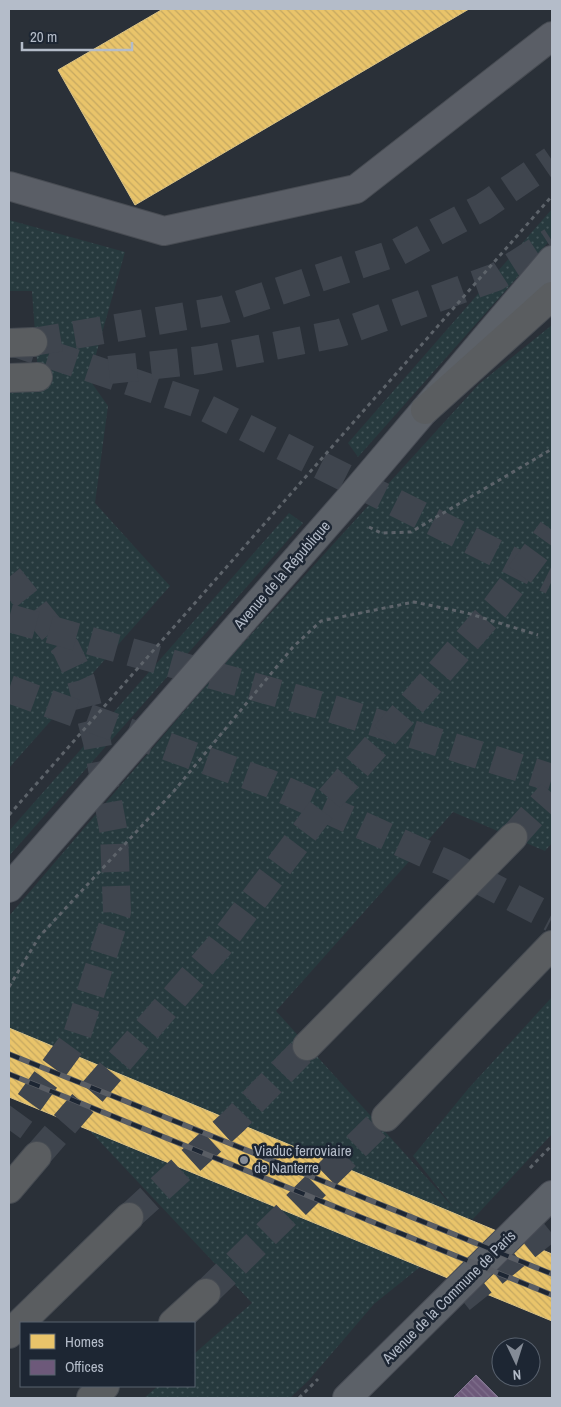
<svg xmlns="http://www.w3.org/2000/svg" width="561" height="1407" font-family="'Archivo Narrow',sans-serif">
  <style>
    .grass { fill: url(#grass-dots) }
    .homes { fill: url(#homes-back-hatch); stroke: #d9c286 }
    .offices { fill: url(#offices-back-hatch); stroke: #827792 }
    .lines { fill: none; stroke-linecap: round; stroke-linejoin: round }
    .highway-tunnel { stroke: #3f454e; stroke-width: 28; stroke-dasharray: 28 14; stroke-linecap: butt }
    .minor-casing { stroke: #484c53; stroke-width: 30 }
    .major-casing { stroke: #484c55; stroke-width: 30 }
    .highway-casing { stroke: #474c53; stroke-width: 30 }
    .path { stroke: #5d636a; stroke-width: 3; stroke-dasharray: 4 4; stroke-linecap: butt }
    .minor { stroke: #5a5e66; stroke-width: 28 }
    .major { stroke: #5c6168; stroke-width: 28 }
    .highway { stroke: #5a5d60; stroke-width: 28 }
    .rail-casing { stroke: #595d64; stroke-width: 5.5 }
    .rail { stroke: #1d2633; stroke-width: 4; stroke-dasharray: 11; stroke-linecap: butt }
    .poi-dot { fill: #848b96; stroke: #1d2633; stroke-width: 2 }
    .labels { text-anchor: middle; stroke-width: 5; stroke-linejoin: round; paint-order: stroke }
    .street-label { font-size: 15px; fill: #b4bcc9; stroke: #1d2633 }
    .poi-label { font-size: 15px; fill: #b4bcc9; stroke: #1d2633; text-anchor: start }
  </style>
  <defs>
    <pattern id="grass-dots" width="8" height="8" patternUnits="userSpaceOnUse" patternTransform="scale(1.25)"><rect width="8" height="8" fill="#273a3e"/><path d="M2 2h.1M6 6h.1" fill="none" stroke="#445559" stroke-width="1.8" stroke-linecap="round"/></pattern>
    <pattern id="homes-back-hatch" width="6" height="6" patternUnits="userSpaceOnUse" patternTransform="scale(1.25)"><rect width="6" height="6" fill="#e9c46a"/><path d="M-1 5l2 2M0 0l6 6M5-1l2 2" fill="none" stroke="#c5a861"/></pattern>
    <pattern id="offices-back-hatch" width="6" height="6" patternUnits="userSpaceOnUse" patternTransform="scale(1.25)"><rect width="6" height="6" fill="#6d597a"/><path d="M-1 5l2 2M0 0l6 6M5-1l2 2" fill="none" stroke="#7f6f8c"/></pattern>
  </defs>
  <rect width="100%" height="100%" fill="#2a3038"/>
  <!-- grass -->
  <g class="grass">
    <polygon points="552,209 552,238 358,457 348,443"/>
    <polygon points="9,220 125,252 89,379 108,406 95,503 170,586 9,768 9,389 39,389 32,291 9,291"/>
    <polygon points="552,325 552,843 545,851 453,812 276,1011 454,1208 413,1156 468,1089 552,997 552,1134 473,1219 462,1217 9,1031 9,916 227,661 479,384"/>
    <polygon points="289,513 303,523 9,856 9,831"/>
    <polygon points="90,1131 420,1267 374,1304 309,1380 290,1398 144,1398 158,1386 194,1386 194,1354 252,1303"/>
  </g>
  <!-- homes -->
  <g class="homes">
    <polygon points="163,9 469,9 135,205 58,70"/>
    <polygon points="9,1028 552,1254 552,1321 9,1097"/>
  </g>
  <!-- offices -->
  <polygon class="offices" points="476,1375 499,1398 453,1398"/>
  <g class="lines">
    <!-- highway-tunnel -->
    <g class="highway-tunnel">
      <polyline points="9,341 198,404 552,581"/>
      <polyline points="33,342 222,310 398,252 483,207 552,160"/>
      <polyline points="109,370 202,360 340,333 496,277 552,241"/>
      <polyline points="9,577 66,648 81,680 97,742 114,834 117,912 76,1038 9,1130"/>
      <polyline points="9,618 323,706 552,778"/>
      <polyline points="9,689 271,784 452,866 552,918"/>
      <polyline points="513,837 552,793"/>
      <polyline points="37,1156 219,946 327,802 496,607 552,530"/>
      <polyline points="129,1217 234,1121 307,1046"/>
      <polyline points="206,1293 386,1117"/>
      <polyline points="461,1299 552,1226"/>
    </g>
    <defs>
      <polyline id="minor" points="9,186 164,231 356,189 552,36"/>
      <g id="major">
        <polyline points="9,888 350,498 552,260"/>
        <polyline points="347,1398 552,1195"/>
      </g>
      <g id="highway">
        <polyline points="9,343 33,342"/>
        <polyline points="9,378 38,377"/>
        <polyline points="425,410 552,296"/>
        <polyline points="307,1046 513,837"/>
        <polyline points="386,1117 552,945"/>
        <polyline points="9,1189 37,1156"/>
        <polyline points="173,1323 206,1293"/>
        <polyline points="9,1334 129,1217"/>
        <polyline points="91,1398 105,1386"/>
      </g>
    </defs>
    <!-- minor casing -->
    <use href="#minor" class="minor-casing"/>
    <!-- major casing -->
    <use href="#major" class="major-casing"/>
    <!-- highway casing -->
    <use href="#highway" class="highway-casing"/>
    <!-- path -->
    <g class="path">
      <polyline points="369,527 381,533 411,532 552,449"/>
      <polyline points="9,815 552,196"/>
      <polyline points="9,987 39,937 174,791 293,647 321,621 414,602 467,613 538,635"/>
      <polyline points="530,1168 552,1145"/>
      <polyline points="299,1398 318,1379"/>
    </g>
    <!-- minor -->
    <use href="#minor" class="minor"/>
    <!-- major -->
    <use href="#major" class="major"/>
    <!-- highway -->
    <use href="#highway" class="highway"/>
    <defs>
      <g id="rail">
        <polyline points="9,1054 552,1274"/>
        <polyline points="9,1074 552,1295"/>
      </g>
    </defs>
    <!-- rail casing -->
    <use href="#rail" class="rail-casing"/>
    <!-- rail -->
    <use href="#rail" class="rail"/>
  </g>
  <!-- markers -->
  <circle class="poi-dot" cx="244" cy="1160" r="5"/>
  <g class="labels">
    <!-- street labels -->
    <g class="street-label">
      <text transform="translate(282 575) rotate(-49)" y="5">Avenue de la République</text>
      <text transform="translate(449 1297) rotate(-45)" y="5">Avenue de la Commune de Paris</text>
    </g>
    <!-- poi labels -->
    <g class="poi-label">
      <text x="254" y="1156">Viaduc ferroviaire<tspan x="254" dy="17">de Nanterre</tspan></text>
    </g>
  </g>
  <!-- border -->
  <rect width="561" height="1407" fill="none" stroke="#b4bcc9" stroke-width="20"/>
  <!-- legend -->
  <rect x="20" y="1322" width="175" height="65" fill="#1d2633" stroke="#59626f"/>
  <rect x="30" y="1334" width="25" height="15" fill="#e9c46a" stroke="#59626f"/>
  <text x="65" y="1347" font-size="15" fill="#b4bcc9">Homes</text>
  <rect x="30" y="1360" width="25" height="15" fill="#6d597a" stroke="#59626f"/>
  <text x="65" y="1372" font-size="15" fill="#b4bcc9">Offices</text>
  <!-- north arrow -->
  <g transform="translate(516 1362) rotate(176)"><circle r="24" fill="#1d2633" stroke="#59626f"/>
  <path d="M0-4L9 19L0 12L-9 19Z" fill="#848b96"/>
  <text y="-8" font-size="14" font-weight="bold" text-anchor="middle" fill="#b4bcc9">N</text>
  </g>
  <!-- scale -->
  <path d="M22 42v8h110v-8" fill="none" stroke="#b4bcc9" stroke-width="2.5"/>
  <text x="30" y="42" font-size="15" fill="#b4bcc9" stroke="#1d2633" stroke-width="4" paint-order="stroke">20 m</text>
</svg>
